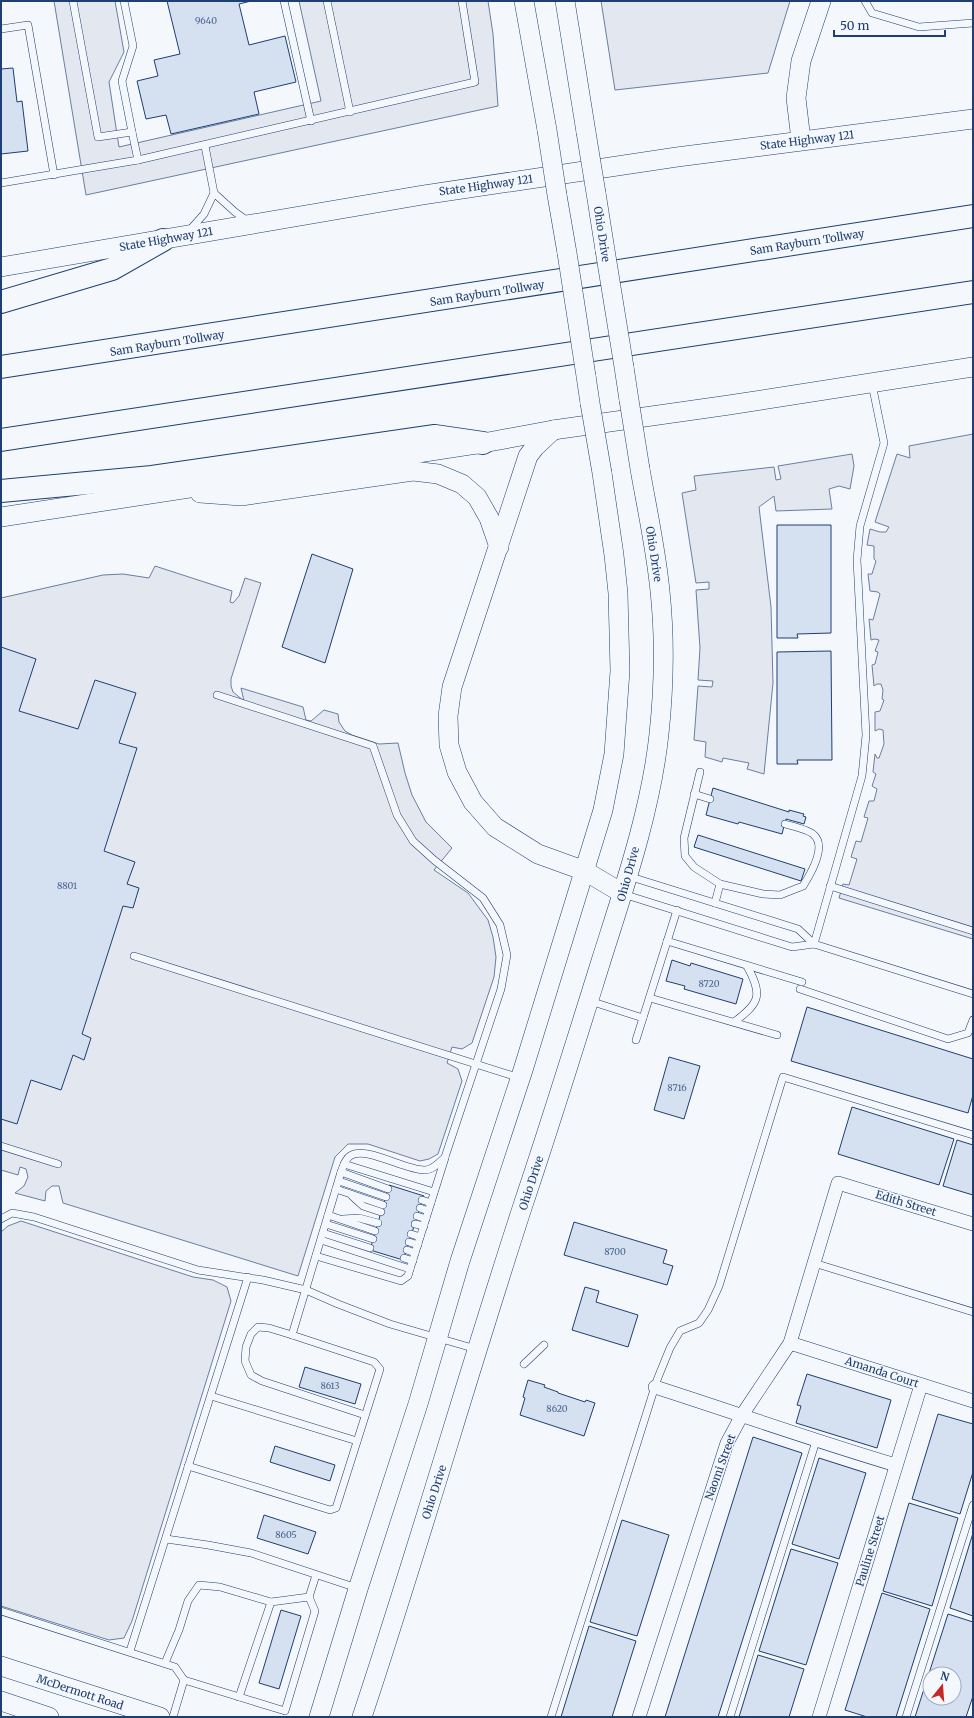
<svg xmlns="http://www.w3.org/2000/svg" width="974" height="1718" font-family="Merriweather,serif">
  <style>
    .parking { fill: #e3e8f0; stroke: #687fa3 }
    .building { fill: #d5e0f0; stroke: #1d3f73; fill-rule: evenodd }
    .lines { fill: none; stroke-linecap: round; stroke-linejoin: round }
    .lane-casing { stroke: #1d3f73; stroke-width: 8 }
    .street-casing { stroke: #1d3f73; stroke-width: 14 }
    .secondary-casing { stroke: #1d3f73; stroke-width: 20 }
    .highway-casing { stroke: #1d3f73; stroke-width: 24 }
    .lane { stroke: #f4f7fb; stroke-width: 7 }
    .street { stroke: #f4f7fb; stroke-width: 13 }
    .secondary { stroke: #f4f7fb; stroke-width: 19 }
    .highway { stroke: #f4f7fb; stroke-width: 22 }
    .secondary-bridge-casing { stroke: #1d3f73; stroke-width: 20; stroke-linecap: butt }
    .secondary-bridge { stroke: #f4f7fb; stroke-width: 19 }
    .labels { text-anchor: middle; stroke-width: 3; stroke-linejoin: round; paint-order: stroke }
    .number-label { font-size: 9px; fill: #4b6792 }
    .street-label { font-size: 11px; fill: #1d3f73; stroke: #f4f7fb }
  </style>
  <rect width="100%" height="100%" fill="#f4f7fb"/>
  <!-- parking -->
  <g class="parking">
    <polygon points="54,1 115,1 124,52 109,82 119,147 321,101 299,1 488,1 493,34 498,106 86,195"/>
    <polygon points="601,1 790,1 768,73 615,90"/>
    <polygon points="973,434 973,939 839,898 843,884 849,885 857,859 851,857 856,841 861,842 868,818 864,817 869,801 874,801 877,789 872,786 876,774 873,772 875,754 877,758 879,758 884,744 883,730 879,729 875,731 875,712 880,711 884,700 882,699 883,690 881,684 877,684 874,686 872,665 875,664 878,652 875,651 879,640 875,639 871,640 869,619 873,620 880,594 878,592 870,591 868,574 872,574 876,561 874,559 874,546 867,545 870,529 880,532 886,532 889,527 875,522 897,454 910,458 909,446"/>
    <polygon points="852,454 854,466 850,489 839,486 829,489 832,509 776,511 774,496 759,507 771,607 773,683 764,774 747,769 749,763 723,758 722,762 705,757 706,742 694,740 698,686 712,687 713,681 698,680 700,648 696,590 709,589 709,582 696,583 682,493 696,490 694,476 774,467 776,480 781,479 778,466"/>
    <polygon points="155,566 232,591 230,602 233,603 239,596 245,578 261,583 231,679 231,686 233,692 244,701 241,688 303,707 306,720 311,721 324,710 338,714 339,722 345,731 352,735 379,744 398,743 405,773 412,795 426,822 452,848 434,870 468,893 488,920 493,937 496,957 494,977 472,1043 462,1049 452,1047 447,1063 458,1069 462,1081 438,1154 429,1159 420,1161 368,1144 348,1144 335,1157 298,1276 63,1203 59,1186 52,1186 46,1191 45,1201 15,1193 24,1186 28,1177 26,1169 20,1167 18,1175 1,1170 1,598 103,575 123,574 149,578"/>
    <polygon points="21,1221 193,1277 213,1280 227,1287 231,1301 132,1621 124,1638 109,1640 1,1606 1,1232 8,1226"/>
  </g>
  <!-- building -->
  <g class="building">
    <polygon points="167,1 251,1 239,4 249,45 285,36 296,82 254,92 259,114 171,134 166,115 146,119 137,81 158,76 154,60 180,54"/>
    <polygon points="1,67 1,69 13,68 17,102 22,101 28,151 1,154"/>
    <polygon points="777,525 831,525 831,633 797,634 798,638 777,638"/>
    <polygon points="312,554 353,569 325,663 282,647"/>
    <polygon points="1,647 36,659 19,711 78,729 95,680 136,693 119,743 137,748 104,851 135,862 127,884 139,888 133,908 123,906 82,1034 91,1038 84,1060 73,1055 61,1090 31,1080 17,1124 1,1119"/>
    <polygon points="831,651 832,760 797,760 798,764 777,764 777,652"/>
    <polygon points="713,788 789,812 789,810 804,814 803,816 806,817 804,824 786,819 782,834 739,822 738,824 706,815"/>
    <polygon points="698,835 805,869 801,881 694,847"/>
    <polygon points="672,960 690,966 691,963 743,979 736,1004 684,989 685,986 666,981"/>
    <polygon points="807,1007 973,1059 973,1095 968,1113 791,1061"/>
    <polygon points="669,1057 700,1066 684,1119 654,1110"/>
    <polygon points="852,1107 954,1139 939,1185 838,1154"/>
    <polygon points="957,1140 973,1145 973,1195 943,1186"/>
    <polygon points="389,1185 424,1196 403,1260 370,1250"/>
    <polygon points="574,1222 667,1250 663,1263 673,1266 667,1285 564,1255"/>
    <polygon points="585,1287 599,1291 596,1302 638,1315 628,1347 572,1330"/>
    <polygon points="305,1367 361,1384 355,1404 299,1387"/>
    <polygon points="807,1374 891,1400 877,1448 796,1423 801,1406 797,1405"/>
    <polygon points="528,1380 545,1385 544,1387 558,1392 558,1393 585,1402 586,1400 595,1403 584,1436 520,1415 525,1398 523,1397"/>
    <polygon points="938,1414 973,1424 973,1472 960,1514 912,1499"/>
    <polygon points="753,1437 802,1453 718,1717 665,1717"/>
    <polygon points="275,1446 335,1465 330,1481 270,1462"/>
    <polygon points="819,1458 866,1473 839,1559 792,1544"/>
    <polygon points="909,1503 958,1518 932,1606 883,1591"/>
    <polygon points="264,1515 316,1532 308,1554 257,1538"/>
    <polygon points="622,1520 669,1535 637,1636 590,1622"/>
    <polygon points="973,1533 973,1616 950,1608"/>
    <polygon points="791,1549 838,1563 806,1665 759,1651"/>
    <polygon points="882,1593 930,1609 896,1717 867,1717 845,1710"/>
    <polygon points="281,1610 301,1616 279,1689 259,1683"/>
    <path d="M948,1614L973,1622V1696L966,1717H915ZM930,1674H954V1698H930Z"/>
    <polygon points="589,1626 636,1641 612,1717 561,1717"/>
    <polygon points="758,1655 804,1669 789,1717 739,1717"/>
  </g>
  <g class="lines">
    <defs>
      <g id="lane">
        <polyline points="73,1 98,137 132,132 138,160"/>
        <polyline points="124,1 133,46 122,81 132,132"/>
        <polyline points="284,1 311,121"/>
        <polyline points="327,1 350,112"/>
        <polyline points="865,1 872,13 919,27 973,23"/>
        <polyline points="1,29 28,25 54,175"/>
        <polyline points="205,146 214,193 235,212 249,222"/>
        <polyline points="1,183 138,160 475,82 462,1"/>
        <polyline points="189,231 204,214 214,193"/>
        <polyline points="700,772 684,838 685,856 694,867 720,884 715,903"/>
        <polyline points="694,794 710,799"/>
        <polyline points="628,876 798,929 814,944"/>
        <path d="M720,884L763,894L780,895L803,886C810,875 827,847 814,835C810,830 792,826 785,824"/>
        <polyline points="830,886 973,931"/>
        <polyline points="623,894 792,947 814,944 973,994"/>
        <polyline points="667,941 802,982"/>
        <polyline points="814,944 862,776 866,735 857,560 860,526 884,443 872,384"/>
        <polyline points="134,956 520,1078"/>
        <polyline points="800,989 948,1039 968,1033 973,1020"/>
        <polyline points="650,998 777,1035"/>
        <polyline points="590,1001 643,1018"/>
        <path d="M734,1022C760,1003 763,995 747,966"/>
        <polyline points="636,1040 677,910"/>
        <polyline points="1,1146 58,1164"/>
        <polyline points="344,1164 434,1192"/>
        <polyline points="341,1172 388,1189"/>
        <polyline points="339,1181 386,1197"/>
        <polyline points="336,1189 383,1205"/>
        <polyline points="352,1196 363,1206 381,1212"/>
        <polyline points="422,1200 431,1203"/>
        <polyline points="420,1208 428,1211"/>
        <polyline points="328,1215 375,1231"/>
        <polyline points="417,1216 426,1219"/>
        <polyline points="1,1219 12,1213 34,1217 198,1270 263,1280 306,1290 338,1304 390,1324 476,1349"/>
        <polyline points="343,1219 359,1218 378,1223"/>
        <polyline points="326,1224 373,1239"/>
        <polyline points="415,1224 424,1226"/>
        <polyline points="323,1233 370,1248"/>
        <polyline points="411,1234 420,1237"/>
        <polyline points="321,1240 410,1269 445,1158"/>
        <polyline points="409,1242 418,1245"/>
        <polyline points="407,1250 415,1253"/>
        <polyline points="316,1256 401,1281 408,1276 410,1269"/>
        <polyline points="404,1258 413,1261"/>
        <polyline points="814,1263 973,1312"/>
        <polyline points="292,1335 269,1328 258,1327 251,1334 246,1347 245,1361 251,1375 262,1381 365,1415"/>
        <polyline points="524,1364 544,1345"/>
        <polyline points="211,1396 357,1441"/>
        <path d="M188,1466L330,1510L336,1508L380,1369L374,1362L292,1335L341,1172C343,1167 345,1159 350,1156C365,1145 406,1171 425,1170C433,1170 440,1162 445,1157L501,989L507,955L500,925L483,898L434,860L413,841L397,815L373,746L217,695"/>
        <polyline points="166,1539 208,1545 251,1553 357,1588"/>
        <polyline points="1,1611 175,1667 184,1680 173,1717"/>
        <polyline points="130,1651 248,1277"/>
        <polyline points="165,1663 179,1630 188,1601 199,1585 220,1587 271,1602"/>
        <polyline points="184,1680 285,1711 315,1611 309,1597 316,1575"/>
        <polyline points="239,1697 271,1602 309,1597"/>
        <polyline points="551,1717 657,1380 670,1348 680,1331 699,1323 708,1310 719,1286 783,1077 973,1135"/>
        <polyline points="730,1717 816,1441"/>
        <polyline points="906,1717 973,1505"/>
      </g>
      <g id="street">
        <polyline points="790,1343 973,1401"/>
        <path d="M655,1387C736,1413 815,1441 896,1465"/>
        <polyline points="639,1717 727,1443 742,1415 790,1343 838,1183 973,1224"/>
        <polyline points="819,1717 921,1385"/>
      </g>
      <g id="secondary">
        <polyline points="524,1 547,130"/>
        <polyline points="565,1 586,132"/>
        <polyline points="801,140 796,98 801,61 821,1"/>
        <polyline points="596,193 605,250"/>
        <polyline points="557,195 567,253"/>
        <polyline points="1,267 423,195 677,157 973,119"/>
        <polyline points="624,367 629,400"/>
        <polyline points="586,376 590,403"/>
        <polyline points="553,430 535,447 528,456 452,687 448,716 449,745 457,772 473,802 495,827 538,854 585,871 622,893"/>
        <polyline points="200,493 241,496 413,471 438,474 462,484 477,497 489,518 499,547"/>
        <polyline points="1,517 483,443 553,430 729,405 973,367"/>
        <polyline points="1,1666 160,1717"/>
        <polyline points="1,1701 49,1717"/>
        <polyline points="319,1717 358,1589 418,1404 460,1261 523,1070 603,810 614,754 620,671 618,593 614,555 602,473"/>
        <path d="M362,1717C419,1546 468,1373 524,1202C551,1122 576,1041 601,961C624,888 651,810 659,734C664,687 665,638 660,591C656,550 647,509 640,469"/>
      </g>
      <g id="highway">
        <polyline points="1,302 112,269 163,240"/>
        <polyline points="1,367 973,216"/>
        <polyline points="1,440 973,292"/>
        <polyline points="1,491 152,477 435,436 483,443"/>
      </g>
    </defs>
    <!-- lane casing -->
    <use href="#lane" class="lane-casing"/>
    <!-- street casing -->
    <use href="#street" class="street-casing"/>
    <!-- secondary casing -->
    <use href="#secondary" class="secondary-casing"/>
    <!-- highway casing -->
    <use href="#highway" class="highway-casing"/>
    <!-- lane -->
    <use href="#lane" class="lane"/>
    <!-- street -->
    <use href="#street" class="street"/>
    <!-- secondary -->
    <use href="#secondary" class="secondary"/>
    <!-- highway -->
    <use href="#highway" class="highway"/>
    <defs>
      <g id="secondary-bridge">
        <polyline points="547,130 557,195"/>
        <polyline points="586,132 596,193"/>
        <polyline points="605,250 624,367"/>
        <polyline points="567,253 586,376"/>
        <polyline points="629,400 640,469"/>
        <polyline points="590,403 602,473"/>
      </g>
    </defs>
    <!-- secondary-bridge casing -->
    <use href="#secondary-bridge" class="secondary-bridge-casing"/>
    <!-- secondary-bridge -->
    <use href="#secondary-bridge" class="secondary-bridge"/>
  </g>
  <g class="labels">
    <!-- number labels -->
    <g class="number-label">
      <text x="206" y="24">9640</text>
      <text x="67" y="889">8801</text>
      <text x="709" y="987">8720</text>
      <text x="677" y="1091">8716</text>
      <text x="615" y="1255">8700</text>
      <text x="330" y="1389">8613</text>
      <text x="557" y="1412">8620</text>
      <text x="286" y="1538">8605</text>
    </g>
    <!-- street labels -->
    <g class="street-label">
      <text transform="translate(807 140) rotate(-7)" y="4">State Highway 121</text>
      <text transform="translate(486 185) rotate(-8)" y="4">State Highway 121</text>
      <text transform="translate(602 234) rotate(81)" y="4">Ohio Drive</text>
      <text transform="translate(166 239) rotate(-10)" y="4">State Highway 121</text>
      <text transform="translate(807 242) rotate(-9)" y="4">Sam Rayburn Tollway</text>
      <text transform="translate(487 293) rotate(-9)" y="4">Sam Rayburn Tollway</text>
      <text transform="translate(167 343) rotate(-9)" y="4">Sam Rayburn Tollway</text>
      <text transform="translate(654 554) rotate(81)" y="4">Ohio Drive</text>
      <text transform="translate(628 874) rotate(-75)" y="4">Ohio Drive</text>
      <text transform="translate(531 1183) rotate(-72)" y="4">Ohio Drive</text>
      <text transform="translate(906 1203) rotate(17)" y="4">Edith Street</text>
      <text transform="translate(882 1372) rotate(18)" y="4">Amanda Court</text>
      <text transform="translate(720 1467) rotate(-70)" y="4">Naomi Street</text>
      <text transform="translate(434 1492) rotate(-72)" y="4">Ohio Drive</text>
      <text transform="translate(870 1551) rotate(-73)" y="4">Pauline Street</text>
      <text transform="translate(80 1692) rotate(18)" y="4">McDermott Road</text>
    </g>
  </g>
  <!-- border -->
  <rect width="974" height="1718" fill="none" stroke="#1d3f73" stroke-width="4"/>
  <!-- north arrow -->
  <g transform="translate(942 1686) rotate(17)"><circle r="19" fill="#f4f7fb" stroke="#9eadc5"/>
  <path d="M0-3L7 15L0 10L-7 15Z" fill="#c62828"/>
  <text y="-6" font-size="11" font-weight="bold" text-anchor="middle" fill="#1d3f73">N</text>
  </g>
  <!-- scale -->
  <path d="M834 30v6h111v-6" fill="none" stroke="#1d3f73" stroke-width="2"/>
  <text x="840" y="30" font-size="12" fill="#1d3f73" stroke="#f4f7fb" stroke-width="3" paint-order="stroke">50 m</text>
</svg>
